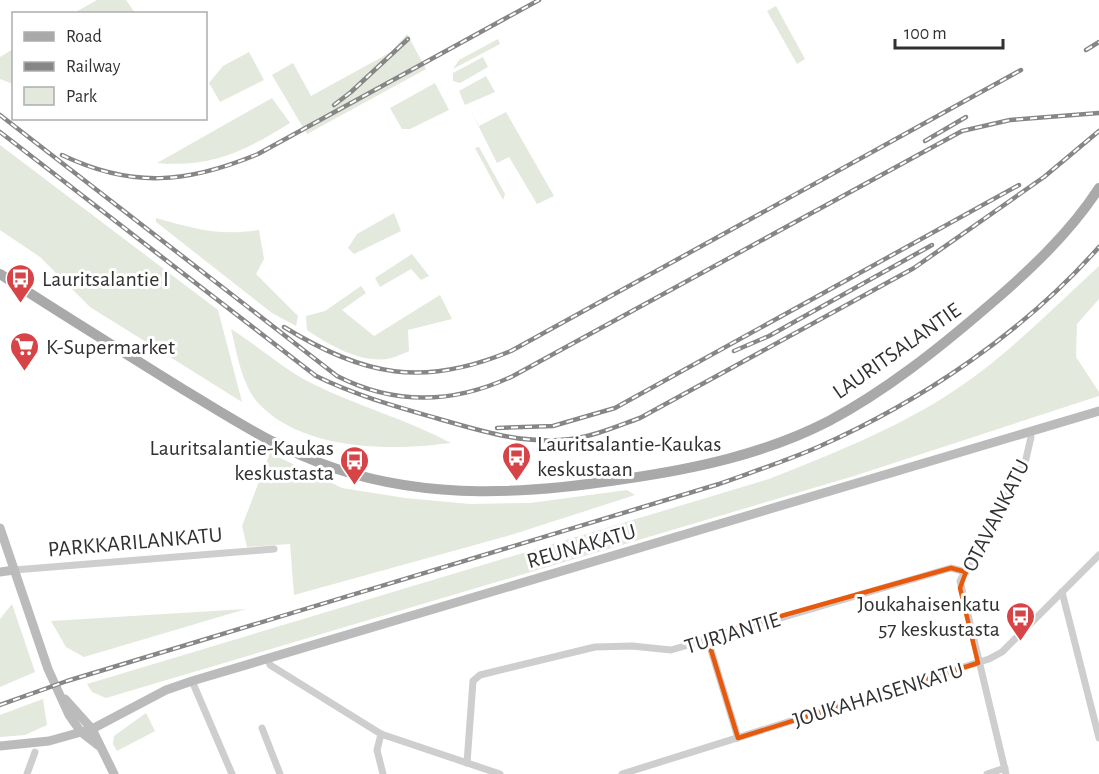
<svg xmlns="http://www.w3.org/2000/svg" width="1099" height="774" font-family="'Alegreya Sans',sans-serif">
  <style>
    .green { fill: #e3e9dd }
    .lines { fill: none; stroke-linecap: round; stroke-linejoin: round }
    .street { stroke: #cecece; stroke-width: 7 }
    .secondary { stroke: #bbb; stroke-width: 9 }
    .primary { stroke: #a9a9a9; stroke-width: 10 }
    .rail-casing { stroke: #868686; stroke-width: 4.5 }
    .rail { stroke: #fff; stroke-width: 2; stroke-dasharray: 7; stroke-linecap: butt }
    .marked { fill: none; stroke: #e8590c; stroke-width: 4.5; stroke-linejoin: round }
    .labels { text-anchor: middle; stroke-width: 6; stroke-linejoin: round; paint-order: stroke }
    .poi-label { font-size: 22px; fill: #313131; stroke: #fff; text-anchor: start }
    .street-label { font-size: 22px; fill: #313131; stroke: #fff }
  </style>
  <rect width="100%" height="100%" fill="#fff"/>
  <!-- green -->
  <g class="green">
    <polygon points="97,0 126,0 135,13 74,13"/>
    <polygon points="776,6 805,59 797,64 767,11"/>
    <polygon points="407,34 426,69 307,134 272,75 293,63 311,96 391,52"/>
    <polygon points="498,39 500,44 453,69 459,60"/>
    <polygon points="13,49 13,84 0,79 0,57"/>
    <polygon points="249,52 264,80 220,102 209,83 223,66"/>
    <polygon points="483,57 488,67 460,83 453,81 453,73"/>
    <polygon points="486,76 495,92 465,105 459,91"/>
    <polygon points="435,83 449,110 410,129 402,129 390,108"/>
    <path d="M272,98L290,123C245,151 211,168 157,163Z"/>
    <polygon points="470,109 479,126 506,112 554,196 537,204 509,157 497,163"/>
    <polygon points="0,145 218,310 242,402 90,307 40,257 0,230"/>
    <polygon points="479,147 505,194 503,200 475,148"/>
    <polygon points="394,213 401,231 354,254 348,248 357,234"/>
    <path d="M156,218C195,229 219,236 259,230L264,259L256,274L298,316L296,326L272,313L156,222Z"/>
    <polygon points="412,254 429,276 421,280 411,269 380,287 375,278"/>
    <path d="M1099,266V299L1077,324L1076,357L1099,392V396L854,476L106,698L92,692L87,684L769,479C829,455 891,431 946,396C1003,360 1050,311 1099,266Z"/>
    <path d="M361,286L366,293L342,310L374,336L440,295L452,319L408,330L409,351C402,354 394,358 387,359C359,363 328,344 307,330L306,316L325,311Z"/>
    <path d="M231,329C258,346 283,369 311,383C357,406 406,419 451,443C392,451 305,451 260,405C242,387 237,353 231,329Z"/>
    <polygon points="270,453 342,488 405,498 470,504 530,503 627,490 635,495 511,535 294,595 290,544 247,547 242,526"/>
    <polygon points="12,604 35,672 0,687 0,619"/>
    <polygon points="246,609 84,657 66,647 51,621"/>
    <polygon points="43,699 47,725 25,735 0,737 0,715"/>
    <polygon points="146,713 155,731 117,751 113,744 114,736"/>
  </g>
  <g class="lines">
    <!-- street -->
    <g class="street">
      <polyline points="14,570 274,549"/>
      <polyline points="1062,592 1099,738"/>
      <polyline points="707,637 738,738"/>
      <polyline points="268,659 270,665 381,734 500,774"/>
      <polyline points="192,681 232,774"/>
      <polyline points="262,728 280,774"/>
      <polyline points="381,734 377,750 383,774"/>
      <polyline points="467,763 473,681 480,675 595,647 632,646 671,650 951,568 966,572"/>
      <polyline points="27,774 35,752"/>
      <polyline points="622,774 989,659 1002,652 1099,555"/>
      <polyline points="987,774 1005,768"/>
      <polyline points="1006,774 960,581 1026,459 1031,437 1030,431"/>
    </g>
    <!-- secondary -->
    <g class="secondary">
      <polyline points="0,528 48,669 69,715 81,732 99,746"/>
      <polyline points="0,572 14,570"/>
      <polyline points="65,699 92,729 114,774"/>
      <polyline points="0,746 49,741 92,729 166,690 192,681 1099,411"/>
    </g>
    <!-- primary -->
    <path class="primary" d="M0,274C60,313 120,350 181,388C232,419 281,451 337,469C432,500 527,494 624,479C694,469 765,454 829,421C887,390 938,349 987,307C1028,272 1070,233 1099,188"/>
    <defs>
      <g id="rail">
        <polyline points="1086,50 1099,42"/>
        <polyline points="334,105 351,92 408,39"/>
        <path d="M0,115L337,376C396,406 454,404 513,376L962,131L1010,120L1099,113"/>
        <path d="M0,132L316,376C355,395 394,406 436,418C481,431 524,445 571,439C595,436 617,426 640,418L914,268L1044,177L1099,131"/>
        <polyline points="925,141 966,117"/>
        <path d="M62,155C133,189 188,183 258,154L539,0"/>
        <path d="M284,327C364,376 423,388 511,351L1021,70"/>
        <polyline points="734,351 769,336 932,245"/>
        <polyline points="497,428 553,426 615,408 1019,185"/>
        <path d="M0,705L67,681L719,484C752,472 786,461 818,447C922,401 1024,332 1099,247"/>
      </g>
    </defs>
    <!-- rail casing -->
    <use href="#rail" class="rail-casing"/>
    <!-- rail -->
    <use href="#rail" class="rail"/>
  </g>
  <!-- marked area -->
  <path class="marked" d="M951,568L966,572L960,588L978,663L738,738L707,637Z"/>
  <!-- icons -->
  <defs>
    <symbol id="bus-pin" viewBox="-11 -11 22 30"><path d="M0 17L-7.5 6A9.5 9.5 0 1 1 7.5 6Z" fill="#d74448" stroke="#fff"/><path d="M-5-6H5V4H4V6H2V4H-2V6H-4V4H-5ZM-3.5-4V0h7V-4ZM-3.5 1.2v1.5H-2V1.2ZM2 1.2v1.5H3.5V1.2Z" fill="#fff"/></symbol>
    <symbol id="supermarket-pin" viewBox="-11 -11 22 30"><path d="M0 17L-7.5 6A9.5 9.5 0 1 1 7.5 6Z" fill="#d74448" stroke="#fff"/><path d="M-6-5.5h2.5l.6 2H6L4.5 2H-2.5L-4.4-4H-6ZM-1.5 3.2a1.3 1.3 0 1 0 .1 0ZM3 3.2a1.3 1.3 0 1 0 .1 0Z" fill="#fff"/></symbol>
  </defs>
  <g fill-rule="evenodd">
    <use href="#bus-pin" x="4" y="262" width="33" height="45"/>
    <use href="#supermarket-pin" x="8" y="330" width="33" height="45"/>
    <use href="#bus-pin" x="500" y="440" width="33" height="45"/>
    <use href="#bus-pin" x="338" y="444" width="33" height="45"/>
    <use href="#bus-pin" x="1004" y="600" width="33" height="45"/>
  </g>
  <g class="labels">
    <!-- poi labels -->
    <g class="poi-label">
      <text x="42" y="286">Lauritsalantie I</text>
      <text x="46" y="354">K-Supermarket</text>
      <text x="537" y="451">Lauritsalantie-Kaukas<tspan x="537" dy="25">keskustaan</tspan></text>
      <text x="334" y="455" text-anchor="end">Lauritsalantie-Kaukas<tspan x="334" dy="25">keskustasta</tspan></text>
      <text x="1000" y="611" text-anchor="end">Joukahaisenkatu<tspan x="1000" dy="25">57 keskustasta</tspan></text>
    </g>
    <!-- street labels -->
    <g class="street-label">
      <text transform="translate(896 350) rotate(-35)" y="8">LAURITSALANTIE</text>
      <text transform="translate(995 515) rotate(-63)" y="8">OTAVANKATU</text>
      <text transform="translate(135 541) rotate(-5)" y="8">PARKKARILANKATU</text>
      <text transform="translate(581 545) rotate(-16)" y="8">REUNAKATU</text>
      <text transform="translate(732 632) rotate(-17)" y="8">TURJANTIE</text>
      <text transform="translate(878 694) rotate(-17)" y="8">JOUKAHAISENKATU</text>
    </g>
  </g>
  <!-- legend -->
  <rect x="12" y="12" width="195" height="108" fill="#ffffff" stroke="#adadad" stroke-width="1.5"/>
  <rect x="24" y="32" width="30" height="9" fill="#a9a9a9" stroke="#adadad" stroke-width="1.5"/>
  <text x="66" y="42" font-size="18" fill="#313131">Road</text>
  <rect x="24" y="62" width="30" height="9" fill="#868686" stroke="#adadad" stroke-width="1.5"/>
  <text x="66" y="72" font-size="18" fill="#313131">Railway</text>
  <rect x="24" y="87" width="30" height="18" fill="#e3e9dd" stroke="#adadad" stroke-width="1.5"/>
  <text x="66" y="102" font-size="18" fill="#313131">Park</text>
  <!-- scale -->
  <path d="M895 39v9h108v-9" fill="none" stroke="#313131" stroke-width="3"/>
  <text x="904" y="39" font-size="18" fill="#313131" stroke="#ffffff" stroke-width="4.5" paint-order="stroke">100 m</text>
</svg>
